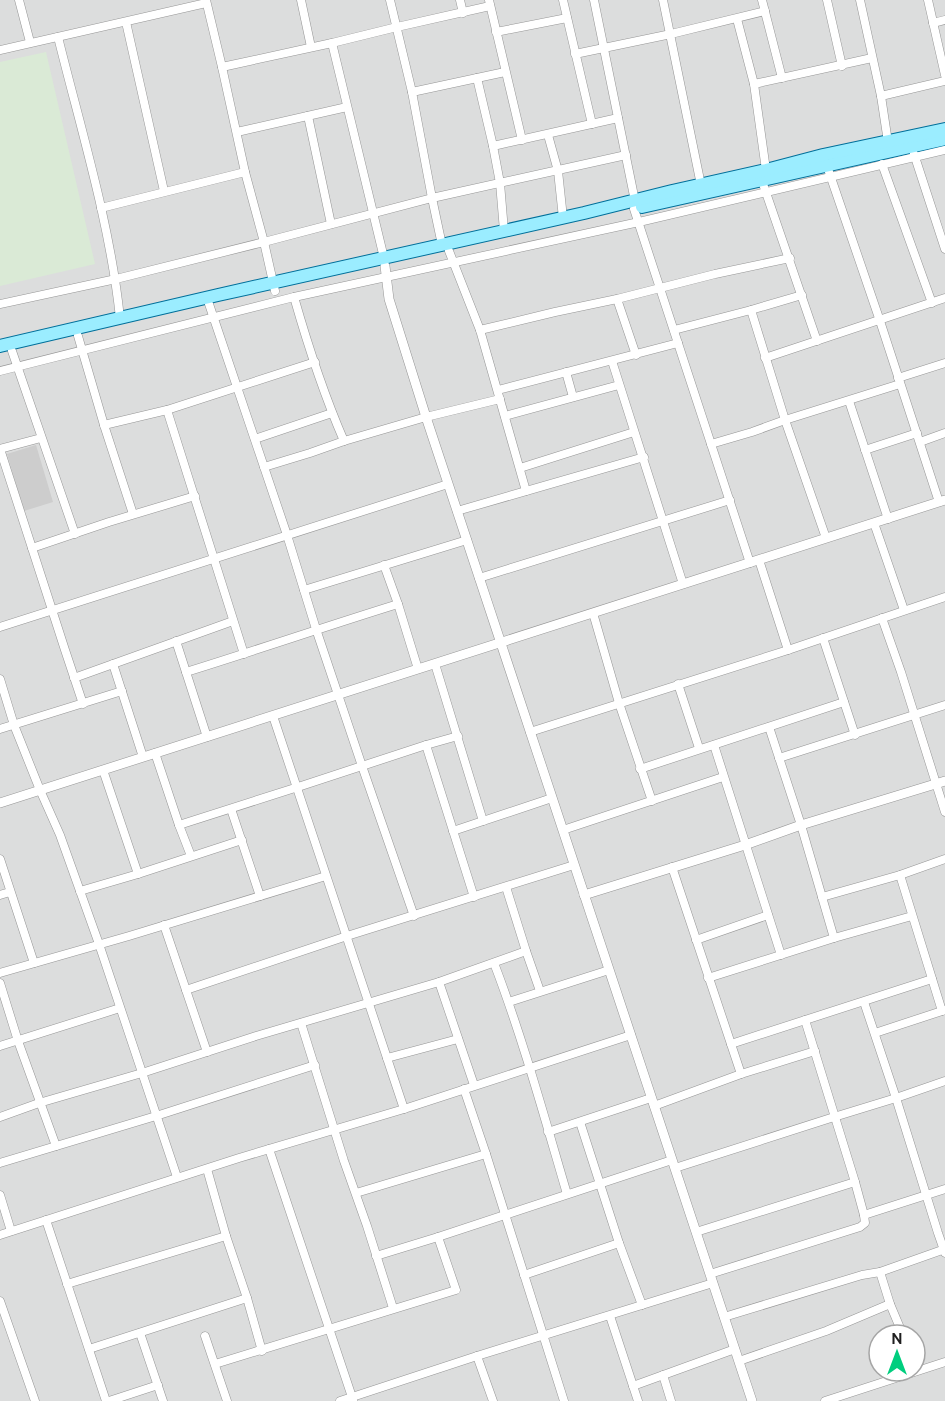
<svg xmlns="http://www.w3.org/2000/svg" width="945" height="1401" font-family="Cabin,sans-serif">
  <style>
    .residential { fill: #dcdddd; fill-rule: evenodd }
    .industrial { fill: #daead6 }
    .religious { fill: #cdcdcd }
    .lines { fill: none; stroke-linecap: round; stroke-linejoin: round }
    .minor-casing { stroke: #969696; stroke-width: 9 }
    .tertiary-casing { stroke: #969696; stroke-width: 10 }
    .primary-casing { stroke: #006f9a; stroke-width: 14 }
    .minor { stroke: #fff; stroke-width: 8 }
    .tertiary { stroke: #fff; stroke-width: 9 }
    .primary { stroke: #9bedff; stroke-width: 12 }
  </style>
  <rect width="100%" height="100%" fill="#e5edf1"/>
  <!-- residential -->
  <path class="residential" d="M0,0H945V1401H0ZM879,1335H915V1371H879Z"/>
  <!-- industrial -->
  <polygon class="industrial" points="46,52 95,264 0,286 0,62"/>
  <!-- religious -->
  <polygon class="religious" points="36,445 53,502 24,511 7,454"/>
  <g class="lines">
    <defs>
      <g id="minor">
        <polyline points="19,0 30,42"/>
        <polyline points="206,0 222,67 245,172 264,242 275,291"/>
        <polyline points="301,0 311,47"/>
        <polyline points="390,0 412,92 432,198 442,245"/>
        <polyline points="460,0 463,13"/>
        <polyline points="489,0 522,140"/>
        <polyline points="563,0 592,124"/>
        <polyline points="594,0 635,201"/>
        <polyline points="663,0 701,185"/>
        <polyline points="762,0 782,78"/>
        <polyline points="827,0 842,66"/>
        <polyline points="860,0 881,96 888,142"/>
        <polyline points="928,0 945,75"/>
        <polyline points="737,19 754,84 766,170"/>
        <polyline points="126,22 164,191"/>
        <polyline points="933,23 945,20"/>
        <polyline points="496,32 567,18"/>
        <path d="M58,37C81,130 110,223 120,318"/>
        <polyline points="332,43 384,258"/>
        <polyline points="0,50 206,3"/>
        <polyline points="575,54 671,34 765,11"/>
        <polyline points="222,67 332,43 397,27 490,6"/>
        <polyline points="477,78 493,146 500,183 504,231"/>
        <polyline points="754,84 872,58"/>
        <polyline points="412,92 505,72"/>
        <polyline points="881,96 945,81"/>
        <polyline points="308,116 331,224"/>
        <polyline points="237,132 347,107"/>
        <polyline points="548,135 558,171 563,218"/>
        <polyline points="493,146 618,118"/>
        <polyline points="914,154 945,249"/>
        <polyline points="882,164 932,303"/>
        <polyline points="827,166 880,321 939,502"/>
        <polyline points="762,181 817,341"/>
        <polyline points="101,208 245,172"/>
        <polyline points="634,209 750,563"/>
        <polyline points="449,251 480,330 526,491"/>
        <path d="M294,297C308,346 324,395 344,441"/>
        <polyline points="617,299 636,355"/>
        <polyline points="0,304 116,279 264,242 432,198 626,155"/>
        <polyline points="209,304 287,535 316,629 362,766 414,916"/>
        <polyline points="751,310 785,420 826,538"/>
        <polyline points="480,330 555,312 617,299 715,274 790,258"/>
        <polyline points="674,330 751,310 802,295"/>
        <polyline points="78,336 104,425 133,514"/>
        <polyline points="12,351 75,534"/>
        <polyline points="765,358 945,298"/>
        <polyline points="612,361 683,584"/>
        <polyline points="0,371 294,297 639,222 945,150"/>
        <polyline points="566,372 573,397"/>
        <polyline points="898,378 945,363"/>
        <polyline points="498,390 678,343"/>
        <polyline points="849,401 888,519"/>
        <polyline points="167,410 244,654"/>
        <polyline points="505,416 619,385"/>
        <polyline points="104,425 167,410 315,362"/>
        <polyline points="255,439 332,413"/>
        <polyline points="920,442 945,433"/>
        <polyline points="711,444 752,432 785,420 900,384"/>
        <polyline points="0,449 65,650 83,704"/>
        <polyline points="0,449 41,438"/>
        <polyline points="865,450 917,433"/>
        <polyline points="264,467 310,453 344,441 426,417 500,399"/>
        <polyline points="520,468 634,432"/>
        <polyline points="457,511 644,457"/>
        <polyline points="874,523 904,610"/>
        <polyline points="32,548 109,522 195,496"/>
        <polyline points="759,560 788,650"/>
        <polyline points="384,565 398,604 418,669"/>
        <polyline points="479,578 730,500"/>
        <polyline points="304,590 467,540"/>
        <polyline points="593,613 619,703 652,801"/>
        <polyline points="882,618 901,672 945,812"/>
        <polyline points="0,627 448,484"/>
        <polyline points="823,638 855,735"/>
        <polyline points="176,641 207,737"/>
        <polyline points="113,664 143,757"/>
        <polyline points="435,664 483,821"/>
        <path d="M186,672C257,650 327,626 398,604"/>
        <polyline points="74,678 233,621"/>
        <polyline points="0,679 14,725 40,790 60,835 99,944 177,1177"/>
        <polyline points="678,684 699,748"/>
        <polyline points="273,716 404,1109"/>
        <polyline points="769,727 801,825 834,938"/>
        <polyline points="0,729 122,691"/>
        <polyline points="530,732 788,650 945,597"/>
        <polyline points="426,745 474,897"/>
        <polyline points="714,745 781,955"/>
        <polyline points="155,753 179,825 191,856"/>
        <polyline points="779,758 945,705"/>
        <polyline points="640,769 844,702"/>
        <polyline points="103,770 138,874"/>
        <polyline points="231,809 260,896"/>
        <polyline points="179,825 298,787 426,745 458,736"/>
        <polyline points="563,830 723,777"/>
        <polyline points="453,831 552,798"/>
        <polyline points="0,859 34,963"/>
        <polyline points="672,867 741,1074"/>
        <polyline points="900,875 942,1011"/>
        <polyline points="506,887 526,951 540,991"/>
        <polyline points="80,891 138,874 242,840"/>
        <polyline points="0,895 10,892"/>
        <polyline points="822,897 900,875 945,859"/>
        <polyline points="164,925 207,1052"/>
        <polyline points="696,940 768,915"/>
        <path d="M494,963C523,1039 544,1116 567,1194"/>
        <polyline points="0,973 129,936 326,876"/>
        <polyline points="708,978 834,938 912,916"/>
        <polyline points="439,982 474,1085"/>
        <polyline points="0,983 18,1041 56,1146"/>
        <polyline points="186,990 347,936 574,865"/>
        <polyline points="509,1002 609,970"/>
        <polyline points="864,1002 896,1098 938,1233 945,1253"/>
        <polyline points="301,1023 344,1161 367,1226 393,1308"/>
        <polyline points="875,1033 945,1010"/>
        <polyline points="731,1044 932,979"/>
        <polyline points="0,1046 120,1008"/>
        <polyline points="387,1058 458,1039"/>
        <polyline points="464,1089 486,1154 564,1401"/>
        <polyline points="654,1106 741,1074 815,1051"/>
        <polyline points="0,1117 39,1103 142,1073 256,1036 439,982 526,951"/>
        <polyline points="580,1122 619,1243 642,1305"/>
        <polyline points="548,1132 651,1098"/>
        <polyline points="269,1149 353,1400"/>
        <polyline points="0,1163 156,1116 315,1065"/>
        <polyline points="675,1168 834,1117 896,1098 945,1081"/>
        <polyline points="207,1169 226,1236 247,1298 262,1351"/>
        <polyline points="356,1193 486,1154"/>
        <polyline points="0,1195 11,1231"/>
        <polyline points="864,1215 945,1189"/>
        <polyline points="46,1220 106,1401"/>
        <polyline points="696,1232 855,1182"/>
        <polyline points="0,1235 239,1158 404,1109 631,1035"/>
        <polyline points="376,1256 438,1237 672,1160"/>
        <polyline points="710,1274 860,1227 865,1223 864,1215 855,1182 805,1020"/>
        <polyline points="524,1275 619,1243"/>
        <polyline points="67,1284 226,1236"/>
        <polyline points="0,1301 35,1401"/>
        <polyline points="610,1316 638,1401"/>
        <polyline points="724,1317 862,1275 880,1272"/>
        <polyline points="140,1333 163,1401"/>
        <polyline points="903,1335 890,1304 880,1272 945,1249"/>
        <polyline points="205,1336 227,1401"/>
        <polyline points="89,1349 247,1298"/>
        <polyline points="477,1356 493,1401"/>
        <polyline points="739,1361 826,1331 890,1304"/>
        <polyline points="215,1364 456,1290 438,1237"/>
        <polyline points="663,1375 671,1401"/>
        <polyline points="633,1386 735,1349"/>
        <polyline points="109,1401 158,1385"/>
        <polyline points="340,1401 477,1356 713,1283"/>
        <polyline points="825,1401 945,1362"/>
      </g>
      <g id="tertiary">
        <polyline points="385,266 389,299 426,417 752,1401"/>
        <polyline points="0,803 945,500"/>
        <polyline points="584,895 745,845 801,825 945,781"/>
      </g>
      <g id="primary">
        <polyline points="642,207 945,139"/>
        <polyline points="0,346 218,295 584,213 672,191 766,170 823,155 945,129"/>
      </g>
    </defs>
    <!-- minor casing -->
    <use href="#minor" class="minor-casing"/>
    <!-- tertiary casing -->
    <use href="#tertiary" class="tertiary-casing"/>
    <!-- primary casing -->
    <use href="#primary" class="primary-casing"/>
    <!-- minor -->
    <use href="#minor" class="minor"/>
    <!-- tertiary -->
    <use href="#tertiary" class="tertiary"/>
    <!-- primary -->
    <use href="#primary" class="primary"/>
  </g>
  <!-- north arrow -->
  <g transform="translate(897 1353)"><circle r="28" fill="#ffffff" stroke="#a5a5a5" stroke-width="1.5"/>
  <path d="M0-4.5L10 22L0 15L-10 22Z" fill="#00ce7e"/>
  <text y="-9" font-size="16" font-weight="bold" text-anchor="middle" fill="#1f1f1f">N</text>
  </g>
</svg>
